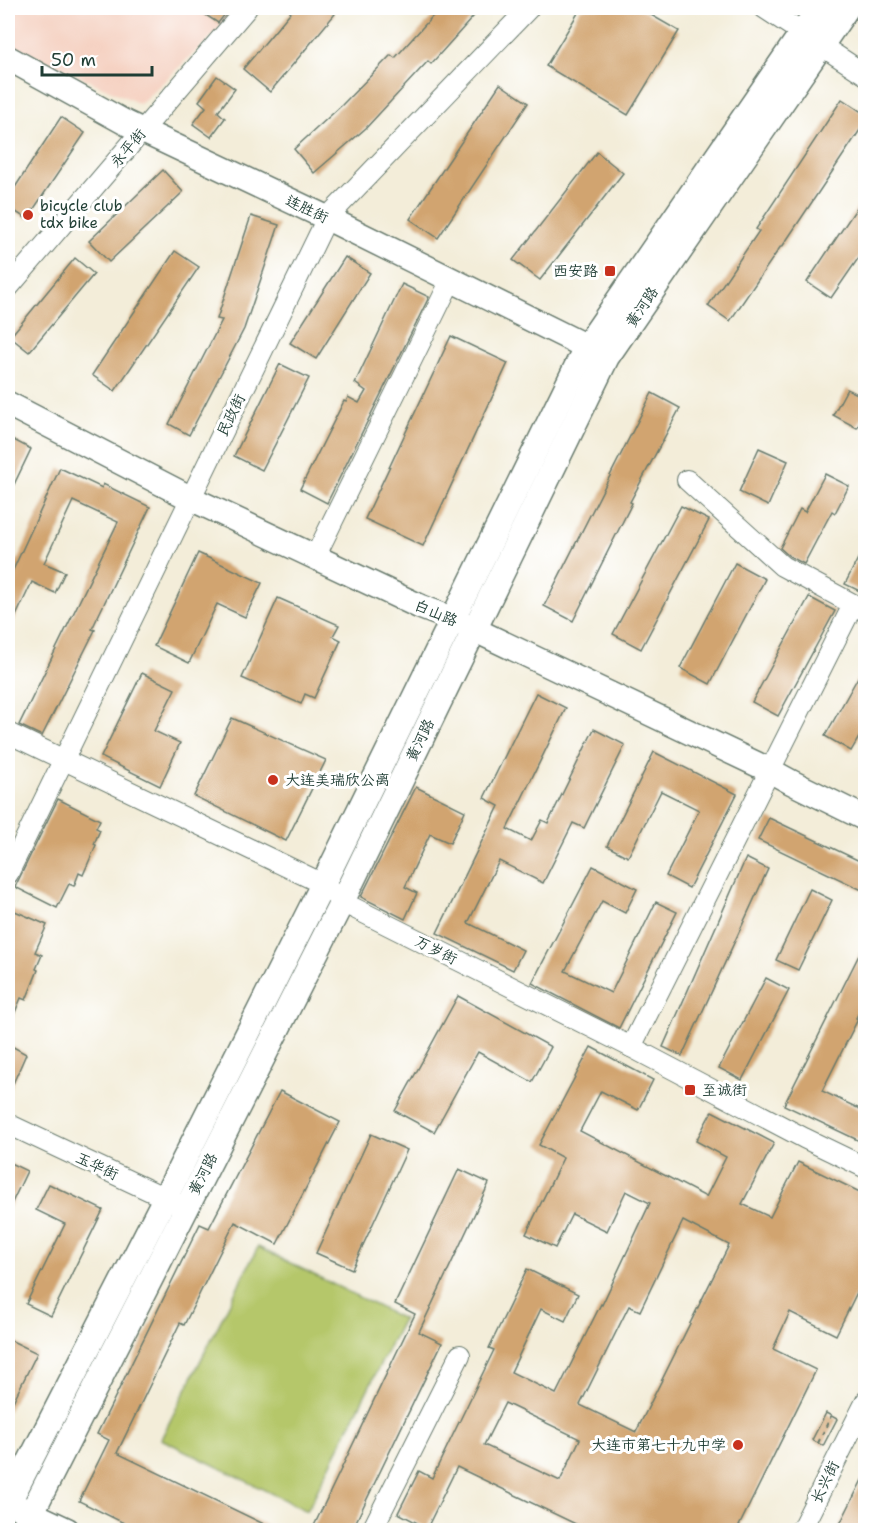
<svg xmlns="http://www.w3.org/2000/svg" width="873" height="1538" font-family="'Shantell Sans','LXGW WenKai TC',sans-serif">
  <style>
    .built { fill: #f5d2c2 }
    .green { fill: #b5c76b; stroke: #6a8250; stroke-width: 1.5 }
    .building { fill: #d1a46f; fill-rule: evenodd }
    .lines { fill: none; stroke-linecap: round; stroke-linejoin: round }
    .minor-casing { stroke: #697b6e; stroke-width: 22 }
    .major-casing { stroke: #697b6e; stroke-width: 27 }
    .path { stroke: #697b6e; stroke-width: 2; stroke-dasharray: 4.5 4.5; stroke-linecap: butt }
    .minor { stroke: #fff; stroke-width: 20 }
    .major { stroke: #fff; stroke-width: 24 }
    .poi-dot { fill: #c8321e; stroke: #fff; stroke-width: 2 }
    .labels { text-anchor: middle; stroke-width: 6; stroke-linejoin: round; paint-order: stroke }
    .street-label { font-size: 15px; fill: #1f3d34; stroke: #fff }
    .poi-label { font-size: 15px; fill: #1f3d34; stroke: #fff; text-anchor: start }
  </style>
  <rect width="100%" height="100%" fill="#fff"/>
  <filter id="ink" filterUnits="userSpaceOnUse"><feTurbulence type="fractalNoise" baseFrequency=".0167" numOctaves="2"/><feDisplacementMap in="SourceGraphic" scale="12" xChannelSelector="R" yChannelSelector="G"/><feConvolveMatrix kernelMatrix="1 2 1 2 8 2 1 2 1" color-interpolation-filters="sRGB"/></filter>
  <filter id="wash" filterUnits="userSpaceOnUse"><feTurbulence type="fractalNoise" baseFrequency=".008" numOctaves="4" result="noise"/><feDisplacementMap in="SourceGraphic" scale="24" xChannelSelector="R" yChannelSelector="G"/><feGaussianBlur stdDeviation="1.35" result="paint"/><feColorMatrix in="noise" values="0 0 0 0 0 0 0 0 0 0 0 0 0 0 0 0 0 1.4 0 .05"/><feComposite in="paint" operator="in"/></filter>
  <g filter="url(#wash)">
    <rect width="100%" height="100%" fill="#f3edd9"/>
    <!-- built -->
    <polygon class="built" points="8,8 236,8 212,36 140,104 8,44"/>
    <!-- green -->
    <polygon class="green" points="258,1247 403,1319 307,1511 161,1439"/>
    <g id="blocks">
      <!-- building -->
      <g class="building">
        <polygon points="195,8 230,8 218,23"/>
        <polygon points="294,8 327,8 335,14 270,92 243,69"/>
        <polygon points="440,8 481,8 431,64 428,61 366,128 314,173 294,149 342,105 391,55 395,58"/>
        <polygon points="581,8 639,8 679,31 628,115 546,66"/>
        <polygon points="217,76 235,89 218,112 225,118 211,137 193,124 206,107 199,101"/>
        <polygon points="500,84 528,103 438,238 410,219"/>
        <polygon points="842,99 866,115 866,121 782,247 781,246 730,321 708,306 759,231 756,229"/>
        <polygon points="61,117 85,133 27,219 8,207 8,198"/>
        <polygon points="597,152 623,173 540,280 513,260"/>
        <polygon points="163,170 183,192 109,262 89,241"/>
        <polygon points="866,194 866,247 831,298 807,282"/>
        <polygon points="251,216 279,225 244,329 189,435 169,424 222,320 217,319"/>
        <polygon points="175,251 199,267 115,391 92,375"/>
        <polygon points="345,257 370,273 316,359 290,343"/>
        <polygon points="75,258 94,274 29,352 10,337"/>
        <polygon points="402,284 429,297 327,503 300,489 344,401 346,402 348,397 359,403 366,391 355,383"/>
        <polygon points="451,336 508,363 423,546 365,519"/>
        <polygon points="280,364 309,378 262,470 234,456"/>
        <polygon points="847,389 866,398 866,411 857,428 833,415"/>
        <polygon points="652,393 680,408 630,502 632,503 573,621 544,606"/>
        <polygon points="8,437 31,449 8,497"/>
        <polygon points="759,448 788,461 768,506 739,492"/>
        <polygon points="60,468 102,488 103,484 150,507 92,629 95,630 42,736 19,725 118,522 73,501 44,563 65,572 55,593 32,582 8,633 8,581"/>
        <polygon points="825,474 849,486 835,513 832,511 804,564 789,556 780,548 800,509 805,512"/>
        <polygon points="681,506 709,520 641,649 613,634"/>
        <polygon points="866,543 866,594 845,584"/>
        <polygon points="198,553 262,583 245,617 217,604 189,663 154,646"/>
        <polygon points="735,563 765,579 710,684 680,668"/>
        <polygon points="809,597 835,611 778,716 752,702"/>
        <polygon points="278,598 339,625 333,636 341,640 314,698 305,694 301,704 242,678"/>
        <polygon points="866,663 866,725 851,751 825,736"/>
        <polygon points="142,673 175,689 154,731 180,743 160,786 101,757"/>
        <polygon points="536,693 566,708 507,829 531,841 542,820 548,823 594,729 625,745 584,828 573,823 543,883 499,861 468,923 523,950 513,970 437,933 499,806 484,798"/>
        <polygon points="232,718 326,760 286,841 194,796"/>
        <polygon points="654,752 737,794 689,888 666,876 699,810 661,791 628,857 607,846"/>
        <polygon points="416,787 465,811 450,843 430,834 405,887 417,893 405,919 361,897"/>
        <polygon points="58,799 100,820 96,828 100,830 94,844 96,845 83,875 79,873 74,886 69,884 57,908 15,887"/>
        <polygon points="769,818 866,864 866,883 862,890 758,840"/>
        <polygon points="746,858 768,869 682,1056 663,1047"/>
        <polygon points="593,866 637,889 625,913 602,901 565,971 611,993 656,902 677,912 619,1028 532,983"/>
        <polygon points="810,889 832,900 798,970 776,960"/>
        <polygon points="8,908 47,925 35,952 42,955 36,969 38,970 26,1000 21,998 8,1029"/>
        <polygon points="866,941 866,999 856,1018 858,1019 822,1091 866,1112 866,1144 784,1105"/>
        <polygon points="766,978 789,990 742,1080 719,1068"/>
        <polygon points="458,996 551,1047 532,1082 478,1052 434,1132 395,1111"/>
        <polygon points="8,1044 26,1054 8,1095"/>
        <path d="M591,1047L653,1080L638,1110L601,1091L580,1131L706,1197L726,1157L696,1141L712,1111L774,1143L742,1204L770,1217L798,1162L866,1195V1274L836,1335L790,1312L773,1349L816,1370L737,1530H588L457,1467L427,1528L398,1513L419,1471L432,1478L494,1350L489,1348L527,1269L578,1294L565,1321L541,1309L511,1372L556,1394L601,1304L602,1305L650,1203L626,1191L607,1231L572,1214L555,1248L526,1234L563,1158L539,1145ZM683,1221L729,1245L636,1432L580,1405L629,1306L640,1311ZM505,1403L580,1439L560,1481L484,1445Z"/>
        <polygon points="280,1091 340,1122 277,1244 235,1222 184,1325 180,1323 117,1453 276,1530 138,1530 79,1501 109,1440 97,1434 200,1224 209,1228"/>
        <polygon points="371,1134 407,1150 352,1269 316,1253"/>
        <polygon points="8,1162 27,1171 8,1211"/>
        <polygon points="459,1169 489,1183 419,1332 442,1343 352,1530 312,1530 415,1314 395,1304"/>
        <polygon points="49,1184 103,1210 51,1316 26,1304 65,1224 36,1210"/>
        <polygon points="8,1339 37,1353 8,1412"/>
        <polygon points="826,1413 837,1419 823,1446 812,1440"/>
        <polygon points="866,1472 866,1530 837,1530"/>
      </g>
    </g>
  </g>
  <g filter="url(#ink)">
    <use href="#blocks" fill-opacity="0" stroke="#697b6e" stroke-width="1.5"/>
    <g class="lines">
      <defs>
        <g id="minor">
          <polyline points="764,8 866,75"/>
          <path d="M8,288C88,195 167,101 247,8"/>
          <polyline points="687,480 782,566 866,611"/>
          <polyline points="315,557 451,280"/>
          <polyline points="8,733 323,884 342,902 631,1047 804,1138 866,1168"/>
          <polyline points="8,874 327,218 529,8"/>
          <polyline points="631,1047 853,605"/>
          <polyline points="8,1124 178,1204"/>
          <polyline points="372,1530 460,1355"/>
          <polyline points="801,1530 866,1401"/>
        </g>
        <g id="major">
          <polyline points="8,58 126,123 327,218 599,353"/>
          <polyline points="8,404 190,498 421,607 452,619 769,770 791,782 866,819"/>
          <polyline points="8,1504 165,1198 323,884 586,347 819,8"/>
          <polyline points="18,1507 67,1530"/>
          <polyline points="23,1530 342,902 607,357 847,8"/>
        </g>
      </defs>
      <!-- minor casing -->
      <use href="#minor" class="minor-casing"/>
      <!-- major casing -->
      <use href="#major" class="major-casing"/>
      <!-- path -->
      <polyline class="path" points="818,1443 831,1416"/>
      <!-- minor -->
      <use href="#minor" class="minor"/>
      <!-- major -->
      <use href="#major" class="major"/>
    </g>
  </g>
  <!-- markers -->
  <g class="poi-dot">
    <circle cx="28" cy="215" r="6"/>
    <rect x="604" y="265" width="12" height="12" rx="3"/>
    <circle cx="273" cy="780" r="6"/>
    <rect x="684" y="1084" width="12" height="12" rx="3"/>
    <circle cx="738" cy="1445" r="6"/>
  </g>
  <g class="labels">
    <!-- street labels -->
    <g class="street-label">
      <text transform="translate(128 148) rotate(-50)" y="5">永平街</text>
      <text transform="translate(307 209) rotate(25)" y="5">连胜街</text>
      <text transform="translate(642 307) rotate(-56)" y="5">黄河路</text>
      <text transform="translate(231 415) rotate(-64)" y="5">民政街</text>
      <text transform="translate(436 613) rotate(23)" y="5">白山路</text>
      <text transform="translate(420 740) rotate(-64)" y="5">黄河路</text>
      <text transform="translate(436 950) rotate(27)" y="5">万岁街</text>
      <text transform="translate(97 1166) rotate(25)" y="5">玉华街</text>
      <text transform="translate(203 1174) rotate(-63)" y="5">黄河路</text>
      <text transform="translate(825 1482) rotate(-64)" y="5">长兴街</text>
    </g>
    <!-- poi labels -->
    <g class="poi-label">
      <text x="40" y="211">bicycle club<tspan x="40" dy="17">tdx bike</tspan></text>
      <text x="598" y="276" text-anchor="end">西安路</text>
      <text x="285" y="785">大连美瑞欣公离</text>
      <text x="702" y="1095">至诚街</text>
      <text x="726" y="1450" text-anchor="end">大连市第七十九中学</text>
    </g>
  </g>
  <!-- margin -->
  <rect width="873" height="1538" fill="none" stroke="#fff" stroke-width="30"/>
  <!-- scale -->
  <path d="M42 66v9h110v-9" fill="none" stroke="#1f3d34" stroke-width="3"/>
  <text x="51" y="66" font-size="18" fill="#1f3d34" stroke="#ffffff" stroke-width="4.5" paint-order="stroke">50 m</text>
</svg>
